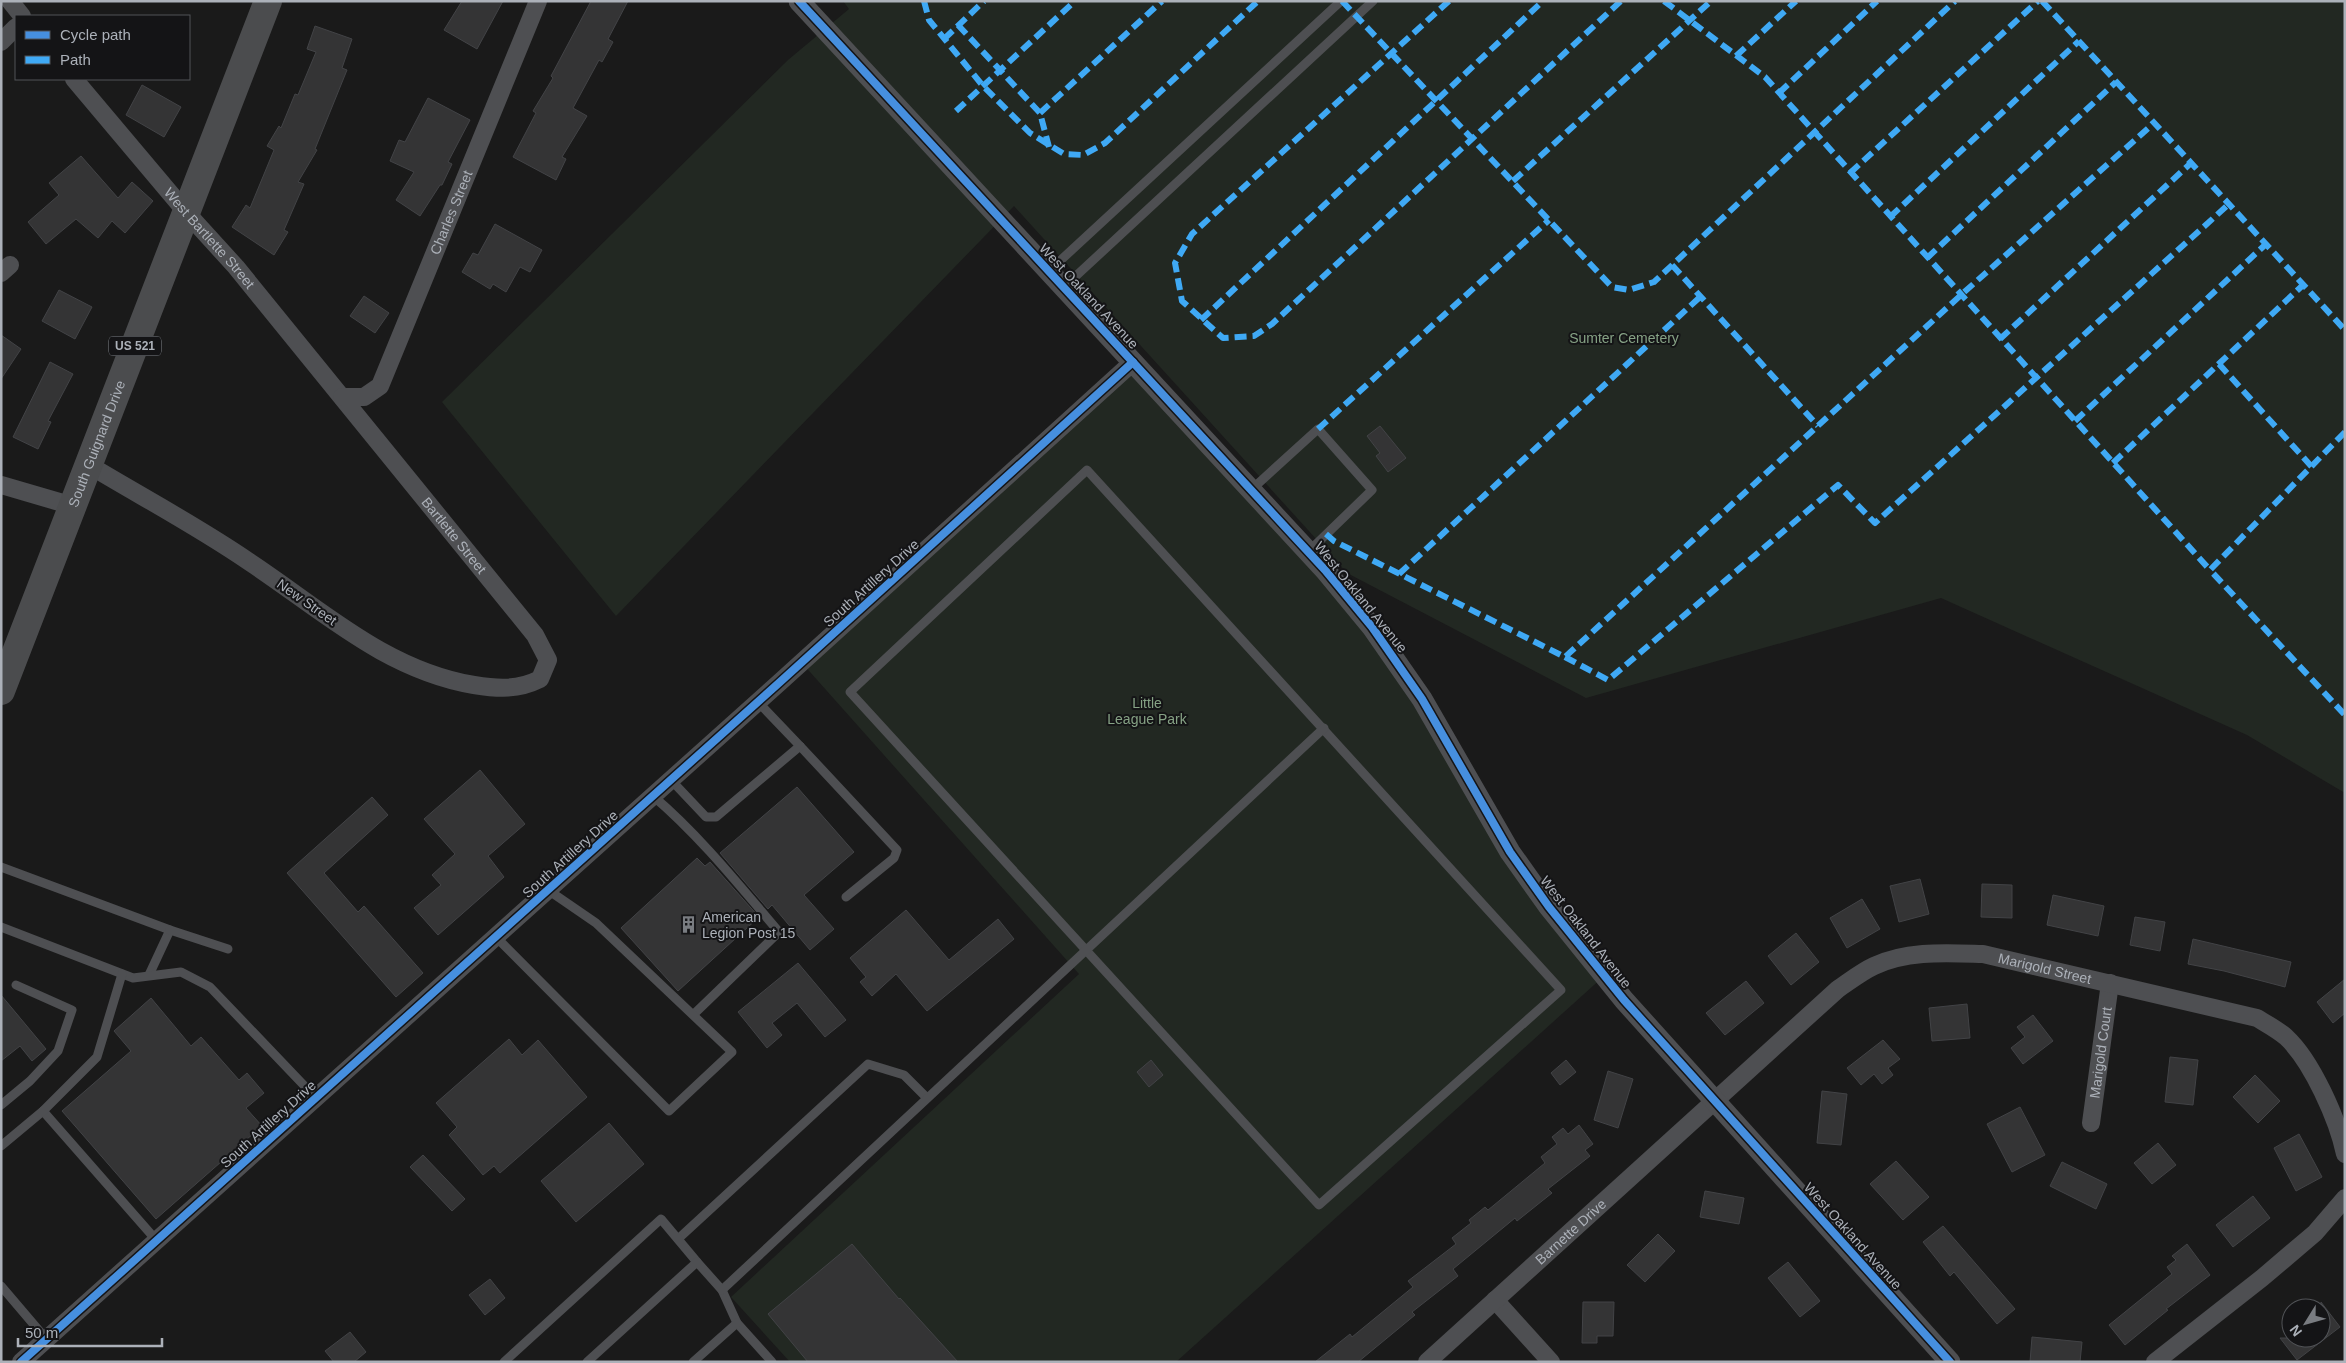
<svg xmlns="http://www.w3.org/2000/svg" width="2346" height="1363" font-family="Arial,sans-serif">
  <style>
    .green { fill: #222822 }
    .building { fill: #343435; stroke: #424346 }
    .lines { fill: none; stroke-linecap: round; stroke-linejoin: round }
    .service { stroke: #4e4f52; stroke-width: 9 }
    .minor { stroke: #4e4f52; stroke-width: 18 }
    .tertiary { stroke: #4e4f52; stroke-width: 21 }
    .trunk { stroke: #4b4c4e; stroke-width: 28 }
    .quiet { stroke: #3fa9f5; stroke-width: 6; stroke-dasharray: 12 6; stroke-linecap: butt }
    .cycleway-casing { stroke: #141416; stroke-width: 11 }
    .cycleway { stroke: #468fdf; stroke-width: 8 }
    .labels { text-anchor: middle; stroke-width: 4; stroke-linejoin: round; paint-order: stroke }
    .shield { fill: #141416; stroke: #7e8288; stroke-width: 1 }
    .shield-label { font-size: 12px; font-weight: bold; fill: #acb1b9 }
    .street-label { font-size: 14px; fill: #acb1b9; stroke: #141416 }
    .park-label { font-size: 14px; fill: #86a285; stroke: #141416 }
    .poi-label { font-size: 14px; fill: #acb1b9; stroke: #141416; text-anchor: start }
  </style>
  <rect width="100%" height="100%" fill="#1a1a1a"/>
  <!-- green -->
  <g class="green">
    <polygon points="843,1 2345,1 2345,793 2247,735 1941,598 1586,698 1347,573 1014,206 616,616 442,402 788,60 849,9"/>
    <polygon points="1133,362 1325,570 1442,732 1604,976 1176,1362 790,1362 731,1297 1079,974 802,663"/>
  </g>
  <!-- building -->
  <g class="building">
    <polygon points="462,1 503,1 477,49 444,30"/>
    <polygon points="591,1 628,1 608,39 613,42 602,62 599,60 573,108 587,116 562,157 566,159 556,180 513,157 536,113 533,111 553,78 551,76"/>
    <polygon points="315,26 352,39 342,68 347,70 315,149 317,150 298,182 304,184 284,230 288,232 274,255 232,227 246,205 250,208 274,150 267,146 279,126 281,128 295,94 298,95 316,52 307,49"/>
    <polygon points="142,85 181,107 164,137 126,115"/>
    <polygon points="428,98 470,120 448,162 452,164 442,185 440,185 420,216 396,200 414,172 390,161 399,140 405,142"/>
    <polygon points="81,156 118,198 132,182 153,201 125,233 112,221 98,238 76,219 46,244 28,222 59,195 49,183"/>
    <polygon points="495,224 542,250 530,272 520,267 506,292 493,284 490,289 462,272 473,253 478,255"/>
    <polygon points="59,290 92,307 75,339 42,321"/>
    <polygon points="364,296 389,313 375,333 350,316"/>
    <polygon points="1,335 21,349 1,379"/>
    <polygon points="50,362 73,374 48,421 51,422 38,449 13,437"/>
    <polygon points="1380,426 1406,458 1388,472 1376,456 1380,453 1367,436"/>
    <polygon points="480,770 525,824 488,856 504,877 438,935 414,908 441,885 432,875 455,854 424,819"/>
    <polygon points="797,787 854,852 804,895 834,929 810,950 772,905 768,909 720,853"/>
    <polygon points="372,797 388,815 324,873 358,912 364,906 423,973 396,997 287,873"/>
    <polygon points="697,858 705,866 710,862 759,917 678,991 621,928"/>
    <polygon points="1920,879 1929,914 1899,922 1890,886"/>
    <polygon points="1982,884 2012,885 2012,918 1981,917"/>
    <polygon points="2053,895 2104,906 2098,936 2047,925"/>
    <polygon points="1862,899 1880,929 1847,948 1830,918"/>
    <polygon points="906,910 949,960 998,919 1014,939 927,1011 896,974 872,996 860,982 866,977 850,958"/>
    <polygon points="2135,917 2165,922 2160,951 2130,945"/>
    <polygon points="1796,933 1819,962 1791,985 1768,956"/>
    <polygon points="2193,939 2291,962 2285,987 2224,971 2188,964"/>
    <polygon points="798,963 846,1020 825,1037 797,1003 772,1023 782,1035 767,1048 738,1012"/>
    <polygon points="2345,979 2345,1013 2333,1023 2317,1002"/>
    <polygon points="1746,981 1764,1003 1725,1035 1706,1013"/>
    <polygon points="1,995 46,1049 32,1061 20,1046 1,1061"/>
    <polygon points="151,998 191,1046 201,1037 239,1080 247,1073 264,1093 246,1108 262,1126 156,1219 62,1111 131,1051 114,1031"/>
    <polygon points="1967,1004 1970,1038 1932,1041 1929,1008"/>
    <polygon points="2033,1015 2053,1041 2023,1064 2011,1048 2025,1037 2017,1027"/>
    <polygon points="509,1039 522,1055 538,1040 587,1097 500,1173 494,1166 483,1175 449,1135 457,1127 436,1103"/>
    <polygon points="1883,1040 1900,1059 1888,1068 1893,1075 1882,1084 1874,1074 1861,1085 1847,1068"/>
    <polygon points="2170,1057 2198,1060 2193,1105 2165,1102"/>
    <polygon points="1151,1060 1163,1075 1149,1087 1137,1072"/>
    <polygon points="1566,1060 1576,1072 1560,1085 1551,1073"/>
    <polygon points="1608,1071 1633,1079 1618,1128 1594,1120"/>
    <polygon points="2255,1075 2280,1101 2258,1123 2233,1097"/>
    <polygon points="1822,1091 1847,1094 1841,1145 1817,1143"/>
    <polygon points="2020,1107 2045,1155 2012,1172 1987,1124"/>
    <polygon points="609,1123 644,1164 576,1222 541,1181"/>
    <polygon points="1579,1125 1593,1144 1585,1150 1590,1156 1548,1189 1552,1193 1517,1221 1515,1218 1453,1269 1458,1276 1412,1312 1415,1315 1358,1362 1315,1362 1350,1334 1352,1337 1413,1287 1408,1281 1456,1244 1452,1238 1471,1223 1469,1220 1485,1207 1488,1210 1545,1163 1541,1157 1557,1144 1552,1137 1563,1128 1568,1134"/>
    <polygon points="2299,1134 2322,1177 2296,1191 2274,1148"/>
    <polygon points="2158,1143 2176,1165 2152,1184 2134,1163"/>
    <polygon points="423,1155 465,1199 452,1211 410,1167"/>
    <polygon points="1896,1161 1929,1197 1903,1220 1870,1184"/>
    <polygon points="2062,1162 2107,1184 2096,1209 2050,1186"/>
    <polygon points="1705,1191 1744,1198 1739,1224 1700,1217"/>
    <polygon points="2253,1196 2270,1218 2233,1247 2216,1225"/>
    <polygon points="1943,1226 2015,1309 1997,1324 1954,1272 1950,1276 1923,1242"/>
    <polygon points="1658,1234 1675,1251 1645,1282 1627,1265"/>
    <polygon points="852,1244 899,1299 900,1298 958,1362 808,1362 768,1314"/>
    <polygon points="2187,1244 2210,1275 2166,1309 2168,1310 2125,1345 2109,1325 2172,1274 2167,1267 2176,1260 2172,1256"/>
    <polygon points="1788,1262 1820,1301 1800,1317 1768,1278"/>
    <polygon points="490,1279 505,1298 485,1315 469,1295"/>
    <polygon points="1583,1302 1614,1302 1613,1336 1597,1336 1597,1343 1582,1343"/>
    <polygon points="2321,1302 2340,1327 2297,1360 2280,1338 2321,1338"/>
    <polygon points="350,1332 366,1352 354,1362 334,1362 325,1351"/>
    <polygon points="2032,1337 2082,1342 2080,1362 2030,1362"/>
  </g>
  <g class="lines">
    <!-- service -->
    <g class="service">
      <polyline points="1049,271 1341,1"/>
      <polyline points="1064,287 1373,1"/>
      <polygon points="1087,470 1561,990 1319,1205 850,692"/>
      <polyline points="1251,490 1318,429 1372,490 1308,552"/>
      <polyline points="800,746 897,850 894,858 846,897"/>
      <polyline points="671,780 706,817 716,817 800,746 758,702"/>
      <path d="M653,796C700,836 739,885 779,932L694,1014"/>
      <polyline points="1,867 170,930 149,975"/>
      <polyline points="1,927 133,978 181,972 210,987 316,1098"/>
      <polyline points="170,930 228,949"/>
      <polyline points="496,937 669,1111 732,1052 596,923 548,890"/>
      <polyline points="1,1105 30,1081 58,1051 72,1010 16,985"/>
      <polyline points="43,1111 157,1241"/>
      <polyline points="1,1146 43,1111 97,1057 122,974"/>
      <polyline points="678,1239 868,1064 904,1075 927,1098"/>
      <polyline points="1,1286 47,1340"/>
      <polyline points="722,1290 737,1323 772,1362"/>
      <polyline points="504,1362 661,1219 697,1262"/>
      <polyline points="587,1362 697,1262 722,1290 1324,728"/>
      <polyline points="693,1362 737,1323"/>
    </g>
    <!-- minor -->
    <g class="minor">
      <polyline points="10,1 22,16"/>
      <polyline points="1,42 16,27"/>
      <path id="s1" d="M74,79L186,212L236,267L535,635L548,660L540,679C518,690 499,689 474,685C385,670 321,609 248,561C197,526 142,497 89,465"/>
      <polyline points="1,273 10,265"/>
      <path id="s2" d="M342,397H364L380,386L538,1"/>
      <polyline points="1,485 73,506"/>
      <path id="s3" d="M2091,1123L2110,983"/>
      <polyline points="1495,1300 1551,1362"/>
      <polyline points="21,1362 780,682 1133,362"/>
      <path id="s4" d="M1427,1362L1838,989C1850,981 1861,972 1874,966C1907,950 1948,953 1983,954L2257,1018C2267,1024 2278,1030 2286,1037C2312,1061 2338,1120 2345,1154"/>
      <polyline points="2155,1362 2262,1278 2315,1233 2345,1198"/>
    </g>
    <!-- tertiary -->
    <polyline class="tertiary" points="799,1 1325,570 1372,627 1422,699 1510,852 1549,907 1624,1000 1950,1362"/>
    <!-- trunk -->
    <path class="trunk" id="s5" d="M1,691L268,1"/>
    <!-- quiet -->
    <g class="quiet">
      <polyline points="924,1 929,20 983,86 1030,133 1064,154 1083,155 1105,143 1258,1"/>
      <polyline points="1342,1 1612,287 1629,290 1654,282 1955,1"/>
      <polyline points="1449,1 1192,234 1175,263 1182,301 1223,338 1254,336 1272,324 1621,1"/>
      <polyline points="1664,1 1765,77 2210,570"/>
      <polyline points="2042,1 2345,330"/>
      <polyline points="958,25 1040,113 1049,147"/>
      <polyline points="944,39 984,1"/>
      <polyline points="1736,56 1796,1"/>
      <polyline points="1779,93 1877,1"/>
      <polyline points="956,111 1075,1"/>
      <polyline points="1040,113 1162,1"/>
      <polyline points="1850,173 2038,1"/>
      <polyline points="1513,181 1711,1"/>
      <polyline points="1890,217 2079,41"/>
      <polyline points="1927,258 2116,82"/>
      <polyline points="1672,265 1818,426"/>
      <polyline points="1201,320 1543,1"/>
      <polyline points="2000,339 2191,163"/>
      <polyline points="2219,364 2312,467"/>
      <polyline points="2075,421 2266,244"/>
      <polyline points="1318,429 1549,220"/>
      <polyline points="2345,432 2210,570 2345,715"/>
      <polyline points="2113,463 2303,285"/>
      <polyline points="1326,534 1334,541 1565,657 1961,295 2154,123"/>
      <polyline points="1399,574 1700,297"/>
      <polyline points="1565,657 1608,680 1838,485 1875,523 2229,204"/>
    </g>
    <defs>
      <g id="cycleway">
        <polyline points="799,1 1325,570 1372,627 1422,699 1510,852 1549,907 1624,1000 1950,1362"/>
        <polyline points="21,1362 780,682 1133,362"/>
      </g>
    </defs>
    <!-- cycleway casing -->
    <use href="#cycleway" class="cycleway-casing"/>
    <!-- cycleway -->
    <use href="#cycleway" class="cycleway"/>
  </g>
  <!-- icons -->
  <defs>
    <symbol id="building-bare" viewBox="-9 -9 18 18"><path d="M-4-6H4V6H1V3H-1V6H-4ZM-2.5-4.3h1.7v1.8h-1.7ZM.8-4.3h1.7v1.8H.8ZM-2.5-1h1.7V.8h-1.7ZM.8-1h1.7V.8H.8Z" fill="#797c81" stroke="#141416" stroke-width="2.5" paint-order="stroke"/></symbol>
  </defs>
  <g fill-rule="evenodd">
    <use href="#building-bare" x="676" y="912" width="25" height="25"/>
  </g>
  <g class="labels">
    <!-- shield labels -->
    <rect class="shield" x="109" y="336.5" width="52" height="19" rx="4"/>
    <g class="shield-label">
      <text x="135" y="350">US 521</text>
    </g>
    <!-- street labels -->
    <g class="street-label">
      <text dy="5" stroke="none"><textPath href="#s2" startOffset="229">Charles Street</textPath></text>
      <text dy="5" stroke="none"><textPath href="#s1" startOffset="209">West Bartlette Street</textPath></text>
      <text transform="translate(1089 296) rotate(47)" y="5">West Oakland Avenue</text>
      <text dy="5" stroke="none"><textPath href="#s5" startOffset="265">South Guignard Drive</textPath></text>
      <text dy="5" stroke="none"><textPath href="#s1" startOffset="594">Bartlette Street</textPath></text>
      <text transform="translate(871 583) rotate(-42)" y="5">South Artillery Drive</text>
      <text transform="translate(1361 597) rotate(51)" y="5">West Oakland Avenue</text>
      <text transform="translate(307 602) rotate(35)" y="5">New Street</text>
      <text transform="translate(570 854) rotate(-42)" y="5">South Artillery Drive</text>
      <text transform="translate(1586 932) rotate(52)" y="5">West Oakland Avenue</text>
      <text dy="5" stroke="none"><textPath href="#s4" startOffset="772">Marigold Street</textPath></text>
      <text dy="5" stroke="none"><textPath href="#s3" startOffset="71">Marigold Court</textPath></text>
      <text transform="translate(268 1124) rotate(-42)" y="5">South Artillery Drive</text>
      <text dy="5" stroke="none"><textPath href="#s4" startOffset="194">Barnette Drive</textPath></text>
      <text transform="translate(1853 1236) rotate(48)" y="5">West Oakland Avenue</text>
    </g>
    <!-- park labels -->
    <g class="park-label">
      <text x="1624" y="343">Sumter Cemetery</text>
      <text x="1147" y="708">Little<tspan x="1147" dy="16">League Park</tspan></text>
    </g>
    <!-- poi labels -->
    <g class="poi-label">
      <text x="702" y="922">American<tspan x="702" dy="16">Legion Post 15</tspan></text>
    </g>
  </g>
  <!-- border -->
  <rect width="2346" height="1363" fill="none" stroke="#acb1b9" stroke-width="5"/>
  <!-- legend -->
  <rect x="15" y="15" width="175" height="65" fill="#141416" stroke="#515357"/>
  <rect x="25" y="31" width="25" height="8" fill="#468fdf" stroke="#515357"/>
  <text x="60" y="40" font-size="15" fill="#acb1b9">Cycle path</text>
  <rect x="25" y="56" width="25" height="8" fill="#3fa9f5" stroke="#515357"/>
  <text x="60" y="65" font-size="15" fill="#acb1b9">Path</text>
  <!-- north arrow -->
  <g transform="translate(2306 1323) rotate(233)"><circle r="24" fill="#141416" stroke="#515357"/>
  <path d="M0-4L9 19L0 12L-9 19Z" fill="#797c81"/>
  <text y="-8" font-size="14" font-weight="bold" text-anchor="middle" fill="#acb1b9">N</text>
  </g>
  <!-- scale -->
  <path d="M18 1338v8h144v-8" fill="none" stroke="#acb1b9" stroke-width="2.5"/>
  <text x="25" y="1338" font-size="15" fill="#acb1b9" stroke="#141416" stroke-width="4" paint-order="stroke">50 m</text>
</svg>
